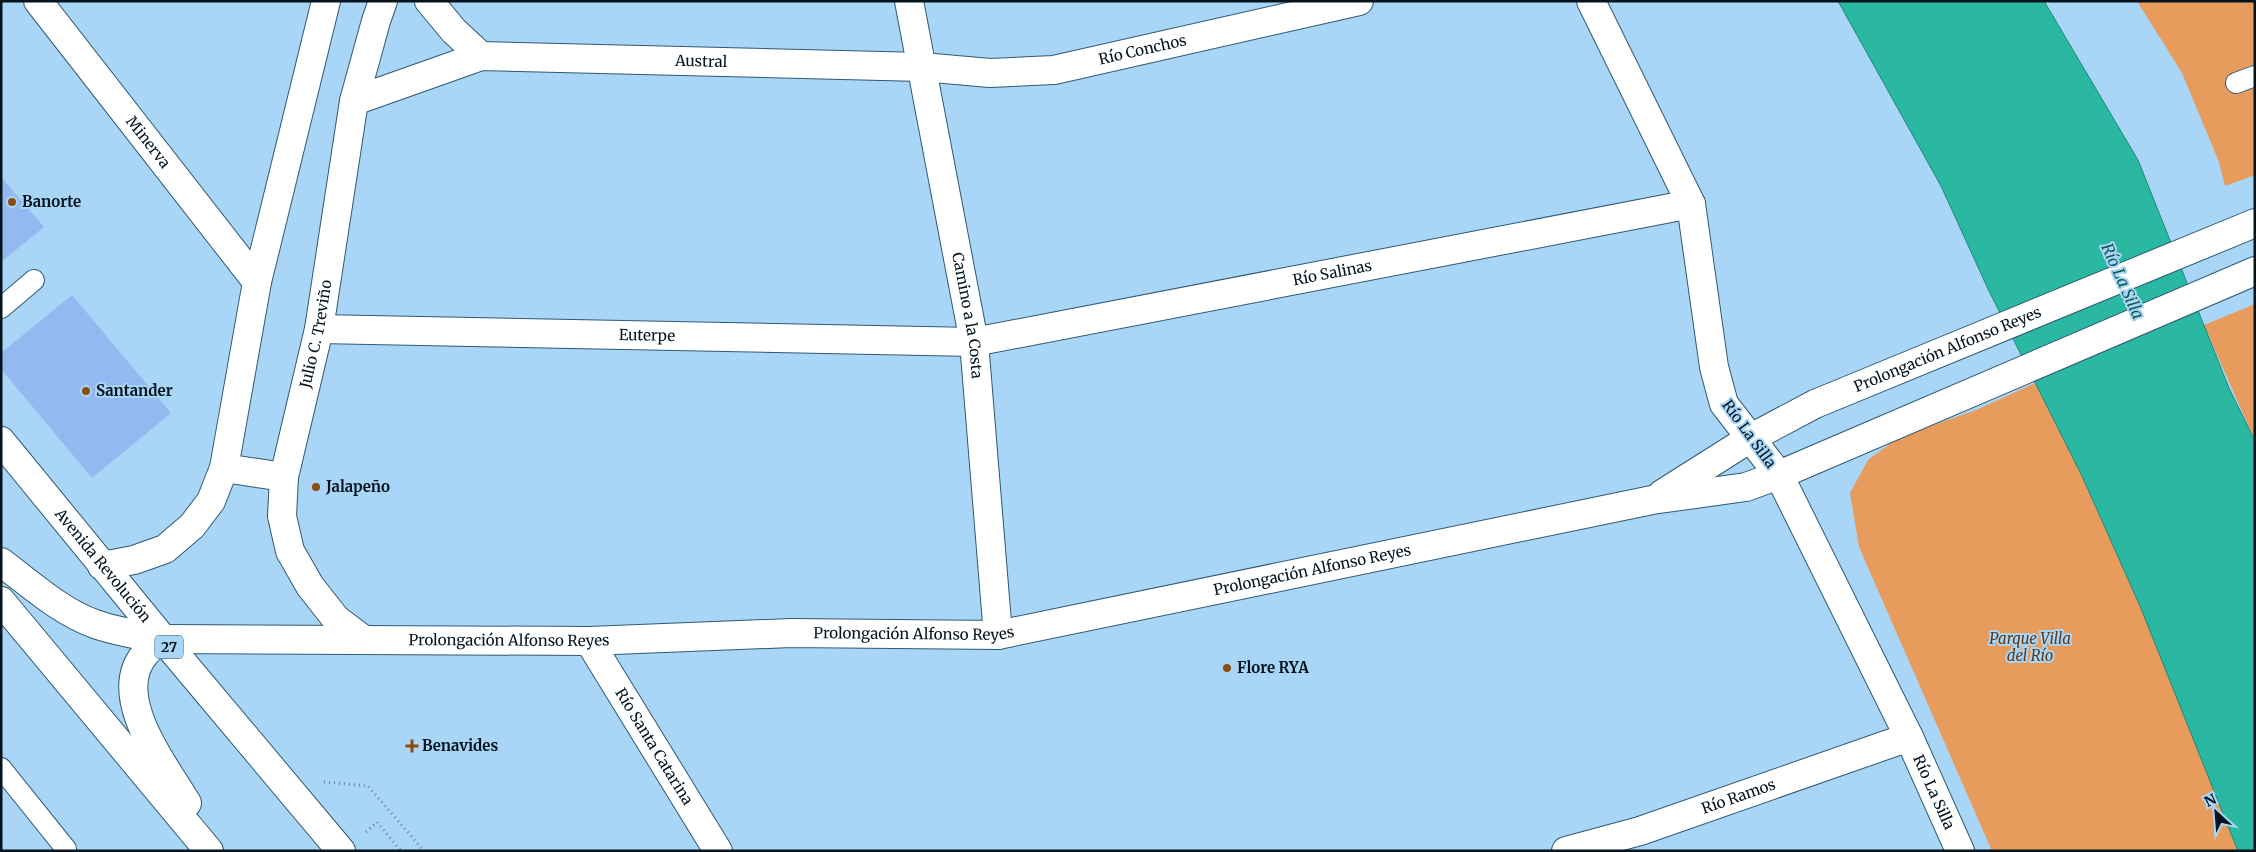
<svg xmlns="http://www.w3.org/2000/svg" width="2256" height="852" font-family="Merriweather,serif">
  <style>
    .green { fill: #e79b5c }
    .water { fill: #2ab8a2; stroke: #1f877b }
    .building { fill: #94b9f1 }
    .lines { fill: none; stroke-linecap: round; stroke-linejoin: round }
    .lane-casing { stroke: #2f5974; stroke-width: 22 }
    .street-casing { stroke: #2f5974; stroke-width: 30 }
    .secondary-casing { stroke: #2f5974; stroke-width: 30 }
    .primary-casing { stroke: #2f5974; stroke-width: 30 }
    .path { stroke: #66879f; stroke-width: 3; stroke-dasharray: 1 4; stroke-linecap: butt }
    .lane { stroke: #fff; stroke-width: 20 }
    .street { stroke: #fff; stroke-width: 28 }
    .secondary { stroke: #fff; stroke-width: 28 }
    .primary { stroke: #fff; stroke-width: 28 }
    .poi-dot { fill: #8b4d0f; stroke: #a9d6f6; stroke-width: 2 }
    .labels { text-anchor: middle; stroke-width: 4; stroke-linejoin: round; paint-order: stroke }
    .shield { fill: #a9d6f6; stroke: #364e60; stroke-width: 1 }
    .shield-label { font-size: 14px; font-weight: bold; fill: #04141f }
    .street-label { font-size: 15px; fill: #04141f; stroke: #a9d6f6 }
    .poi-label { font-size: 15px; font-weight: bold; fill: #04141f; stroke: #a9d6f6; text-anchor: start }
    .park-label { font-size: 15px; font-style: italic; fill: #5f3817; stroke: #a9d6f6 }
    .water-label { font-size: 16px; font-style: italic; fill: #0e5a4e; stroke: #a9d6f6 }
  </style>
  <rect width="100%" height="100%" fill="#a9d6f6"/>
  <!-- green -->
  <g class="green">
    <polygon points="2137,1 2255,1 2255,175 2225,186 2219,162 2182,73"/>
    <polygon points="2255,304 2255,441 2204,325"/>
    <polygon points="2035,383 2082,476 2140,606 2238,851 1992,851 1859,547 1850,493 1868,460 1899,437 1976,410"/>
  </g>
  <!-- water -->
  <polygon class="water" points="1838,1 2044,1 2138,160 2229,388 2255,441 2255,851 2238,851 2140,606 2082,476 1988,289 1941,186"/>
  <!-- building -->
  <g class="building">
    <polygon points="1,177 44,227 1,262"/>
    <polygon points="72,295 171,413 92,478 1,369 1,353"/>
  </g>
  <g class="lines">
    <defs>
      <g id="lane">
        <polyline points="2236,83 2255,76"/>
        <polyline points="1,308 34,280"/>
        <polyline points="1,768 66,849"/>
      </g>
      <g id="street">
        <path id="s1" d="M38,1L257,282"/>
        <polyline points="429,1 454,31 481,56"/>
        <path id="s2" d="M909,1L974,342L998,635"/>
        <path id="s3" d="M1591,1L1691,204L1714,367L1724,404L1779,475L1909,737L1960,851"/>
        <path id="s4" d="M354,101L481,56L922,67L990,73L1054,70L1359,1"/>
        <path id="s5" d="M319,329L974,342L1691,204"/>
        <polyline points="224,468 284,477"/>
        <polyline points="102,566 134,560 165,549 192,526 211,501 224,468 257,282 326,1"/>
        <path id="s6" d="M364,640L336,619L310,586L290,551L282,516L284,477L319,329L354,101L376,21L383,1"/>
        <path id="s7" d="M589,641L718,851"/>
        <path id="s8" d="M1566,851L1640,831L1909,737"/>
      </g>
      <g id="secondary">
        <path id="s9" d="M1662,494L1749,439L1815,404L2255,223"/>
        <path id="s10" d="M163,639L589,641L791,633L998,635L1652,500L1746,487L1779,475L2255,271"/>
      </g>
      <g id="primary">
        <path id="s11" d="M1,441L163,639L341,851"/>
        <path d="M1,562C30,584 61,612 95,624C117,632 140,635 163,639"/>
        <polyline points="1,601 209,851"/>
        <path d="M163,639C157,644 149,648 145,654C109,696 165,766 187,803"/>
      </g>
    </defs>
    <!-- lane casing -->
    <use href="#lane" class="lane-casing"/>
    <!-- street casing -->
    <use href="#street" class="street-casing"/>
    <!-- secondary casing -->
    <use href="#secondary" class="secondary-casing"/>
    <!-- primary casing -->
    <use href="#primary" class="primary-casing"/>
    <!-- path -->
    <g class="path">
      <polyline points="324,782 368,786 424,851"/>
      <polyline points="366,832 377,822 401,851"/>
    </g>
    <!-- lane -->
    <use href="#lane" class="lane"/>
    <!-- street -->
    <use href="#street" class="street"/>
    <!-- secondary -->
    <use href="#secondary" class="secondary"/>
    <!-- primary -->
    <use href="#primary" class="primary"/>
  </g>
  <!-- markers -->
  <g class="poi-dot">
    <circle cx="12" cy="202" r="5"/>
    <circle cx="86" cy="391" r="5"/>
    <circle cx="316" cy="487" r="5"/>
    <circle cx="1227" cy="668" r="5"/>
    <path d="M409.5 738.5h5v5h5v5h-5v5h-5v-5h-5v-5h5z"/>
  </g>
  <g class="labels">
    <!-- shield labels -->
    <rect class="shield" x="155" y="635.5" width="28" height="23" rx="4"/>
    <g class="shield-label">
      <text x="169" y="652">27</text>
    </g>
    <!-- street labels -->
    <g class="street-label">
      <text dy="5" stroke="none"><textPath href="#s4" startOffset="799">Río Conchos</textPath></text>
      <text dy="5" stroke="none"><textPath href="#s4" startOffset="355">Austral</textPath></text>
      <text dy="5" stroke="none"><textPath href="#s1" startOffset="179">Minerva</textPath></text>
      <text dy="5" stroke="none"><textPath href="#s5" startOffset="1020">Río Salinas</textPath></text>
      <text dy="5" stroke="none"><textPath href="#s2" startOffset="320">Camino a la Costa</textPath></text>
      <text dy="5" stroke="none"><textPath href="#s6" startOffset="339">Julio C. Treviño</textPath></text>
      <text dy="5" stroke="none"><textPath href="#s5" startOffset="328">Euterpe</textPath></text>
      <text dy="5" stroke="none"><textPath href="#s9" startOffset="321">Prolongación Alfonso Reyes</textPath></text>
      <text transform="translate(1749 434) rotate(54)" y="5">Río La Silla</text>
      <text dy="5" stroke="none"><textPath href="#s11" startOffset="161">Avenida Revolución</textPath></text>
      <text dy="5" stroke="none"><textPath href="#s10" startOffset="1156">Prolongación Alfonso Reyes</textPath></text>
      <text dy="5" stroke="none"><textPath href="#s10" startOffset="751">Prolongación Alfonso Reyes</textPath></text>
      <text dy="5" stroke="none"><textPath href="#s10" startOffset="346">Prolongación Alfonso Reyes</textPath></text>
      <text dy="5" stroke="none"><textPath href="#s7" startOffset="124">Río Santa Catarina</textPath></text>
      <text dy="5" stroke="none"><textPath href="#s3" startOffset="872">Río La Silla</textPath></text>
      <text dy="5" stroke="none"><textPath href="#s8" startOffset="181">Río Ramos</textPath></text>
    </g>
    <!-- poi labels -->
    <g class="poi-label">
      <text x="22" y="207">Banorte</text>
      <text x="96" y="396">Santander</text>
      <text x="326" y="492">Jalapeño</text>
      <text x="1237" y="673">Flore RYA</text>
      <text x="422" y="751">Benavides</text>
    </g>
    <!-- park labels -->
    <g class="park-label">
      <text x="2030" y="644">Parque Villa<tspan x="2030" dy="17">del Río</tspan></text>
    </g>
    <!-- water labels -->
    <g class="water-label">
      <text transform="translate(2123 281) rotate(66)" y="6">Río La Silla</text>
    </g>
  </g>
  <!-- border -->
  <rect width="2256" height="852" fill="none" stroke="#04141f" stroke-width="5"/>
  <!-- north arrow -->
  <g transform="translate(2216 812) rotate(334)" stroke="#a9d6f6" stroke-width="4" paint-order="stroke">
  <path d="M0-4L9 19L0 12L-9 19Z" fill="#04141f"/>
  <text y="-8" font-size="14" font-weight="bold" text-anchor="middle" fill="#04141f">N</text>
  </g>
</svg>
